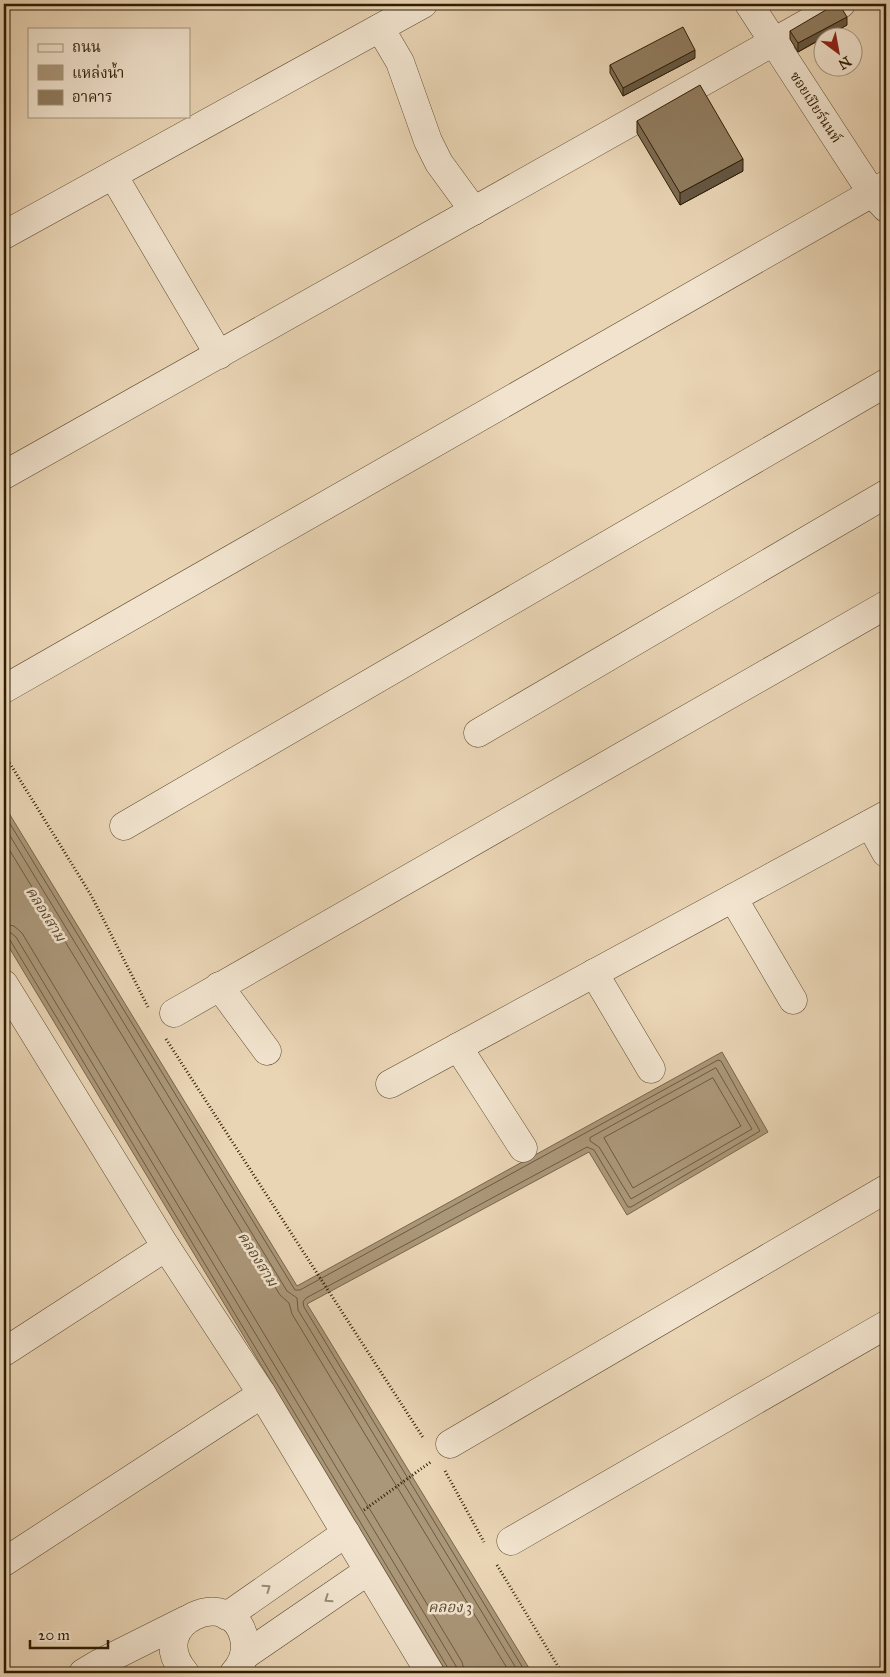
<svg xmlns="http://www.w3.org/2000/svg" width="890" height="1677" font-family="'IM FELL Great Primer','Noto Serif Thai',serif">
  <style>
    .water { fill: #aa9678; stroke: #796649 }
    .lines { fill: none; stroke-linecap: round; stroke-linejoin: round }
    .shore { stroke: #6c5a3e; stroke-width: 1 }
    .minor-casing { stroke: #5e4b2f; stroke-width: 29 }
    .path { stroke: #2f1d03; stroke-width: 3; stroke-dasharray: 1 2.5; stroke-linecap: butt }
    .minor { stroke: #f1e3ce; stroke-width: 28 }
    .wall { fill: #7c6b52; stroke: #2f1d03 }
    .shaded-wall { fill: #655742; stroke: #2f1d03 }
    .building { fill: #907c5f; stroke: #2f1d03 }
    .oneway { stroke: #9a8a73 }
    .labels { text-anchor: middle; stroke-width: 5; stroke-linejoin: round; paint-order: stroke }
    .street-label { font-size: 14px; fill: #2f1d03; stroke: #f1e3ce }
    .water-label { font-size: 15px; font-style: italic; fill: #5a472c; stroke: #f1e3ce }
  </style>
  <rect width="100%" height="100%" fill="#e9d4b4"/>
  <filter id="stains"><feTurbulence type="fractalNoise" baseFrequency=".004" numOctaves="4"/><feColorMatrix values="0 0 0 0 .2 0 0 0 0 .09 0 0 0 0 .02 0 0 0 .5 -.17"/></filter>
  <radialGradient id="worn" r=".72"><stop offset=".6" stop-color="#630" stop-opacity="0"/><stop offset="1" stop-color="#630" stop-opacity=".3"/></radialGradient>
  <!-- water -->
  <polygon class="water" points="4,805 297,1286 722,1052 768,1132 627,1215 589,1152 307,1304 532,1673 447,1673 4,939"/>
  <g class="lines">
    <!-- shore -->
    <g class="shore">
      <polyline points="4,814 295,1290 300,1290 718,1060 721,1061 760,1131 631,1207 628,1207 594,1150 587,1147 306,1298 303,1302 304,1307 526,1673"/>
      <polyline points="4,826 287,1291 297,1298 298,1310 519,1673"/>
      <polyline points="4,841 280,1295 289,1303 292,1314 510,1673"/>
      <polyline points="4,924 14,926 22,933 462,1662 465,1673"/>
      <polyline points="4,931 11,933 16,937 456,1666 457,1673"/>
      <polyline points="4,938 10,940 451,1673"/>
      <polygon points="716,1068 752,1129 631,1199 599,1147 590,1141 590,1138"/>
      <polygon points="713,1078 741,1126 633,1188 604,1138"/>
    </g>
    <defs>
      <g id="minor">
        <polyline points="749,4 853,164 872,193 886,208"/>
        <polyline points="380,28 400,62 428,141 439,163 474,211"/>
        <polyline points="113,175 219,355"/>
        <polyline points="4,235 423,4"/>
        <polyline points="4,475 841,4"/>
        <polyline points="4,689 886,185"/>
        <polyline points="478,733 886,494"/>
        <polyline points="870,824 886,853"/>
        <polyline points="124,826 886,383"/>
        <polyline points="733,898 793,1000"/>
        <polyline points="594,973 651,1069"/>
        <polyline points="4,984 166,1247 262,1394 430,1673"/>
        <polyline points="219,986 267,1051"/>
        <polyline points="174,1013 886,605"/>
        <polyline points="458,1047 523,1148"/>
        <polyline points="390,1084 886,815"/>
        <polyline points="4,1352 166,1247"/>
        <polyline points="450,1444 886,1189"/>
        <polyline points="511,1541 886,1325"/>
        <polyline points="4,1562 262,1394"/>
        <polyline points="227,1616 346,1533"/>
        <polyline points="244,1656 368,1571"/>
        <polyline points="83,1673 98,1664 186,1620"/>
        <path d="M185,1673C142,1622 232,1584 244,1638C247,1651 243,1663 234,1673"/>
      </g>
    </defs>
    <!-- minor casing -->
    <use href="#minor" class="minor-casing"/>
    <!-- path -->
    <g class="path">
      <polyline points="4,754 91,895 148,1007"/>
      <polyline points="166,1039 424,1439"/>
      <polyline points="445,1471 484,1542"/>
      <polyline points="364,1510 432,1461"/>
      <polyline points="497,1565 562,1673"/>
    </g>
    <!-- minor -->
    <use href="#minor" class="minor"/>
  </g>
  <!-- wall -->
  <g class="wall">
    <polygon points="847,25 798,52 790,39 790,31"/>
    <polygon points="695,58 623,96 610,73 610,65"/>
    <polygon points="637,121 743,171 680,205 637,133"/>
  </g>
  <!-- shaded-wall -->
  <g class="shaded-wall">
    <polygon points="847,17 847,25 824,38 822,38 798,52 798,43"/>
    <polygon points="695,50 695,58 623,96 623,88"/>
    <polygon points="743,159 743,171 680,205 680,193"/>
  </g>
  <!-- building -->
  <g class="building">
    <polygon points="836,4 839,4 847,17 798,43 790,31"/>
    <polygon points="683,27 695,50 623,88 610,65"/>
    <polygon points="700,85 743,159 680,193 637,121"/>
  </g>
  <!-- one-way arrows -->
  <defs><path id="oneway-chevron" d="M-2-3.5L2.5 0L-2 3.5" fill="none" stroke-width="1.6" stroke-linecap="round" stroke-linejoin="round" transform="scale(1.25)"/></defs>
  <g class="oneway">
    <use href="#oneway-chevron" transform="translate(267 1588) rotate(-35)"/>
    <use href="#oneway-chevron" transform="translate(328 1599) rotate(146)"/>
  </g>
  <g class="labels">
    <!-- street labels -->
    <g class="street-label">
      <text transform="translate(816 107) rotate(57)" y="5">ซอยเปียร์นนท์</text>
    </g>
    <!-- water labels -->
    <g class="water-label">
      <text transform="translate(46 914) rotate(58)" y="5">คลองสาม</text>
      <text transform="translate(258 1259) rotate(58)" y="5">คลองสาม</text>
      <text x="450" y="1612">คลอง 3</text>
    </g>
  </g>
  <!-- margin -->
  <rect width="890" height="1677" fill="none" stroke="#e9d4b4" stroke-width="20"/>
  <rect x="5" y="5" width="880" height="1667" fill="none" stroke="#2f1d03" stroke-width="2.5"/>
  <rect x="10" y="10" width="870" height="1657" fill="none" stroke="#2f1d03"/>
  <!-- legend -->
  <rect x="28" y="28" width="162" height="90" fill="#f1e3ce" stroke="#a3947d"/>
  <rect x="38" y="44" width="25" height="8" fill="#f1e3ce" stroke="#a3947d"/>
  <text x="72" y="52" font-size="15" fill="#2f1d03">ถนน</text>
  <rect x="38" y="65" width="25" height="15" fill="#aa9678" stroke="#a3947d"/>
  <text x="72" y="78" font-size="15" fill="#2f1d03">แหล่งน้ำ</text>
  <rect x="38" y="90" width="25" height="15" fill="#907c5f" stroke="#a3947d"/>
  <text x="72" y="102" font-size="15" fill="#2f1d03">อาคาร</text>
  <!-- north arrow -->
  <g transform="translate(838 52) rotate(148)"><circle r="24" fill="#f1e3ce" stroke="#a3947d"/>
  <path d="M0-4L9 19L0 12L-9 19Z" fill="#8f2418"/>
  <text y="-8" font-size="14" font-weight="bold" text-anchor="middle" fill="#2f1d03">N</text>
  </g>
  <!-- scale -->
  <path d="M30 1640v8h78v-8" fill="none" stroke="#2f1d03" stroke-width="2.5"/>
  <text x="38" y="1640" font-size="15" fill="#2f1d03" stroke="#f1e3ce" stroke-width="4" paint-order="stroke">20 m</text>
  <rect width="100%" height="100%" filter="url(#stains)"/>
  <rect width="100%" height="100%" fill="url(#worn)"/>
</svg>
